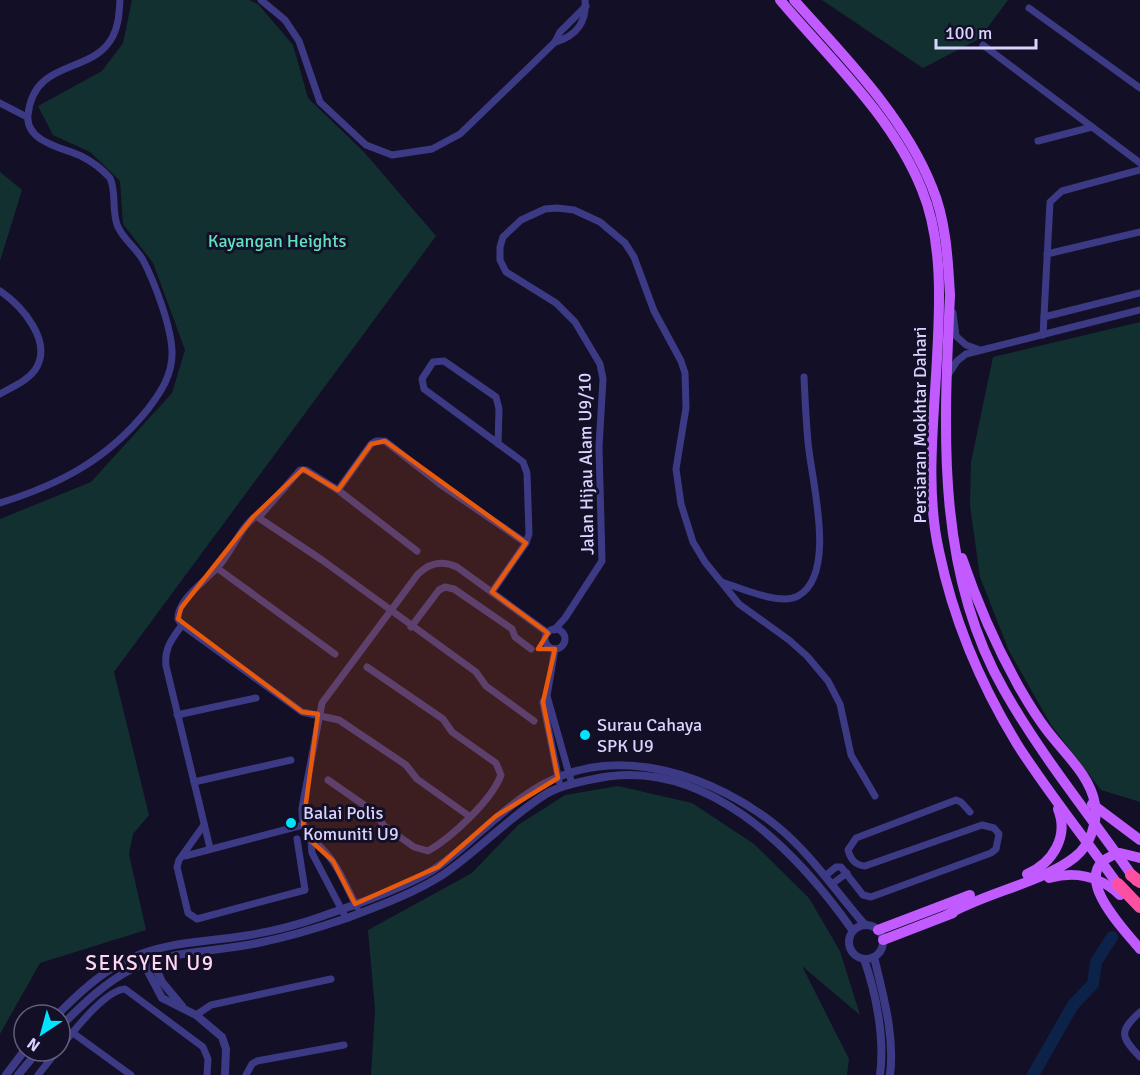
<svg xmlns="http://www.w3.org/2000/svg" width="1140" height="1075" font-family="Signika,sans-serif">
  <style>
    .green { fill: #12302f }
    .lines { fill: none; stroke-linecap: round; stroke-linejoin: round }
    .river { stroke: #0c2248; stroke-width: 12 }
    .minor { stroke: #3d3a85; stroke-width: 7 }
    .tertiary { stroke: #3d3a85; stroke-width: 8 }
    .primary { stroke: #c25bff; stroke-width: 10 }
    .motorway { stroke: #ff4fa3; stroke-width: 12 }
    .marked { fill: #e8590c; fill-opacity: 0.2; stroke: #e8590c; stroke-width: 4.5; stroke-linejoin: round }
    .poi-dot { fill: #00e5ff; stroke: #130f26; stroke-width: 2 }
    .labels { text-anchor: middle; stroke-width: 6; stroke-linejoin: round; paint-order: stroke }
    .park-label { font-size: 18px; fill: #5fe0c0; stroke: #130f26 }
    .street-label { font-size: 18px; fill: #d9d4ff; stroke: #130f26 }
    .poi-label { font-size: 18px; fill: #d9d4ff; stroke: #130f26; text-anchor: start }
    .quarter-label { font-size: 21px; letter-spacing: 1.5px; fill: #ffd6f0; stroke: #130f26 }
  </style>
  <rect width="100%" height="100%" fill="#130f26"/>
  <!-- green -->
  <g class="green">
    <polygon points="132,0 249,0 258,4 293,45 308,98 364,152 436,236 114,672 149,815 133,834 129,854 146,930 40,963 0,1034 0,519 91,482 172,393 185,350 153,263 123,224 120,181 90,152 53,135 38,106 102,71 123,43"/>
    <polygon points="822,0 1008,0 979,39 923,68"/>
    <polygon points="0,172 22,190 0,261"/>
    <polygon points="1140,322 1140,802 1101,790 1051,725 1009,651 980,577 970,506 971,462 993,357"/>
    <polygon points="618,786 692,803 754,844 809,898 840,951 860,1015 802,966 849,1059 847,1075 371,1075 375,1010 368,930 472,873 518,825 565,795"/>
  </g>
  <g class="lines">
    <!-- river -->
    <polyline class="river" points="1033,1075 1073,1005 1093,984 1096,962 1112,937"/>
    <!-- minor -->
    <g class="minor">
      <polyline points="261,0 285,20 299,41 320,102 366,145 392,155 432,149 460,134 555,42 560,32 586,6"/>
      <polyline points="1029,8 1140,88"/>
      <path d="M555,42C577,36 587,21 585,0"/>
      <polyline points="983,45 1140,163"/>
      <polyline points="0,103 27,117"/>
      <polyline points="1038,141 1092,127"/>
      <polyline points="1047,254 1140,232"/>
      <path d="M0,291C22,306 54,342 35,370C27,381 12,387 0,394"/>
      <polyline points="953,313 956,336 966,345 980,350"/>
      <polyline points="1044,317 1140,293"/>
      <polyline points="1043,335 1050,202 1062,191 1140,170"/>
      <polyline points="948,375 957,361 966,354 1140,310"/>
      <polyline points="338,490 371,444 376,441 385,441 440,484 526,543"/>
      <path d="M0,503C61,484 108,459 148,409C161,392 173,374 172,351C171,326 155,283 143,260C136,248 124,240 118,227C111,212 117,193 110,178C102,169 93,162 81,156C64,148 25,142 28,115C34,57 93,76 113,36C119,24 119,12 120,0"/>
      <polyline points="259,517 300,470 306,470 338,490 417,551"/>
      <polyline points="217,568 335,654"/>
      <path d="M722,582C740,588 781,606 798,596C838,574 811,479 808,442C806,420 805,399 804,377"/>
      <polyline points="492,592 526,543 529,534 527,473 523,462 424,389 422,379 433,362 444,361 496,397 499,409 498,444"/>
      <path d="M182,625C172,639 164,648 166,666L210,848"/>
      <polyline points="411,627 439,590 445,587 454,589 512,629 515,637 531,649"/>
      <circle cx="555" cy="639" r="10"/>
      <polyline points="554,630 565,618 602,561 599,447 603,379 600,364 575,322 556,303 506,272 500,260 500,247 503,237 521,220 545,209 557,208 574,210 600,222 625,243 634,257 654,311 681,361 685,373 686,408 676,469 681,504 693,542 705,562 739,604 789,640 807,656 828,681 840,704 851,755 875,796"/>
      <polyline points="555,649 547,696 543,702 559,781"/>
      <polyline points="547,696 572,784"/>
      <polyline points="177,715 256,698"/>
      <path d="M328,780L377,814L383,825L414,847L428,851C451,838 492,800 501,775L496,763L452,732L443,719L367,667"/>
      <polyline points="194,782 291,760"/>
      <path d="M469,816L417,779L406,765L339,720L302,712L182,625L178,619C177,600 205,581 217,568C232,553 239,528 256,516L322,560L476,672L486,686L534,721"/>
      <polyline points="204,825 179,860 177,867 188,913 197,919 305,890 297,839"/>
      <polyline points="311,841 312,853 346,918"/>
      <polyline points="185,856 303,825"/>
      <path d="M825,876L836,867H841L863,895L871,897L991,853L996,849L999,834L994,828L982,825L865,866C855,865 851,860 848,850L856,838L956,800L961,802L970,812"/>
      <polyline points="832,884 847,873"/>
      <path d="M357,907C349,893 343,876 333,862C319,840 301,839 302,808L322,703L418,574C429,563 442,560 457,567L548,633"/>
      <path d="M1140,1012C1118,1032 1121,1037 1140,1057"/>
      <polyline points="196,1015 211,1005 331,979"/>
      <polyline points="73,1033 131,1075"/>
      <path d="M60,1048C73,1032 105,990 125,989L203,1047L208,1059L207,1075"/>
      <polyline points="38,1075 57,1051"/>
      <polyline points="246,1075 252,1064 257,1061 344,1045"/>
    </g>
    <!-- tertiary -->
    <g class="tertiary">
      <circle cx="866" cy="942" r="17"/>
      <polyline points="151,957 162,982 182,1006"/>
      <path d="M874,957C883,995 895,1035 890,1075"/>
      <path d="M864,959C876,993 885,1038 880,1075"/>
      <polyline points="143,962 162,998 196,1015 222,1037 226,1049 225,1075"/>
      <path d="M57,1015C78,994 100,973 127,960C164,941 210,942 250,935C274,931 300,924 323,916C354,905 413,885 439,866C475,840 503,807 542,785C618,742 715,776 778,827C812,855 836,892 865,925"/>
      <path d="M60,1027C82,1005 104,983 132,969C171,950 216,952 258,943C288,937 318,928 347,918C379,906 415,893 444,874C479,850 509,817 546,794C559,786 578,782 594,779C704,754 796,850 853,931"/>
      <polyline points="6,1075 24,1051"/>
      <polyline points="18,1075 38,1051"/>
    </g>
    <!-- primary -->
    <g class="primary">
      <path d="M780,0C830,59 893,117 922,190C943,241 940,304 937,358C934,420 925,489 939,551C953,618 981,685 1017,744C1049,794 1087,841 1121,889"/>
      <path d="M794,0C844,56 904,116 932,187C946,220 948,260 950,295C944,429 935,570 1004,690C1042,757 1092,818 1136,881"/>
      <polyline points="1092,804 1140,840"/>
      <path d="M1140,858L1120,853C1063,868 1122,927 1140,949"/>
      <path d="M1027,874C1053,863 1069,836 1058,809"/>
      <path d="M1049,878C1075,871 1100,876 1120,895"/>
      <path d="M947,915C984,893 1044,882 1075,857C1090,845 1098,823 1095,804C1090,775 1063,752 1046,729C1036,716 1027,701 1019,687C996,646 977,602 962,558"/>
      <polyline points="878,930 970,895"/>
      <polyline points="883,940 953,913"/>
    </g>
    <!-- motorway -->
    <g class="motorway">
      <polyline points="1131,875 1140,882"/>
      <polyline points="1118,884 1140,907"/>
    </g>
  </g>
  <!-- marked area -->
  <path class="marked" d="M385,441L526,543L492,592L548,633L538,649H555L543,702L558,778L496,816L438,867L355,904L333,861L311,841L303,825L318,714L302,712L178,619L181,608L253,517L303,469L338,490L371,444Z"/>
  <!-- markers -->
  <g class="poi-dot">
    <circle cx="585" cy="735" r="6"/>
    <circle cx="291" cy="823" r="6"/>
  </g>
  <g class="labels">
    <!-- park labels -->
    <g class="park-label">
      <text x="277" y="247">Kayangan Heights</text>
    </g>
    <!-- street labels -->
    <g class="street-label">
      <text transform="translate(920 425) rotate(-90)" y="6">Persiaran Mokhtar Dahari</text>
      <text transform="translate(586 464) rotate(-91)" y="6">Jalan Hijau Alam U9/10</text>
    </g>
    <!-- poi labels -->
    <g class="poi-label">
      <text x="597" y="731">Surau Cahaya<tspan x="597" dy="21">SPK U9</tspan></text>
      <text x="303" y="819">Balai Polis<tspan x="303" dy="21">Komuniti U9</tspan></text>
    </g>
    <!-- quarter labels -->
    <g class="quarter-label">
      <text x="150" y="970">SEKSYEN U9</text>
    </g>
  </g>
  <!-- north arrow -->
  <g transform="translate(42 1033) rotate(216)"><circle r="28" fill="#130f26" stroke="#625e7d" stroke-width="1.5"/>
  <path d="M0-4.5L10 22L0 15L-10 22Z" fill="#00e5ff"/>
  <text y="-9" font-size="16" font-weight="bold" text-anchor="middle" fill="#d9d4ff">N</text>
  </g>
  <!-- scale -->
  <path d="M936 39v9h100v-9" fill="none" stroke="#d9d4ff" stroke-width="3"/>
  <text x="945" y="39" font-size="18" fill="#d9d4ff" stroke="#130f26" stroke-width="4.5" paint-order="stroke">100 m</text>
</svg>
